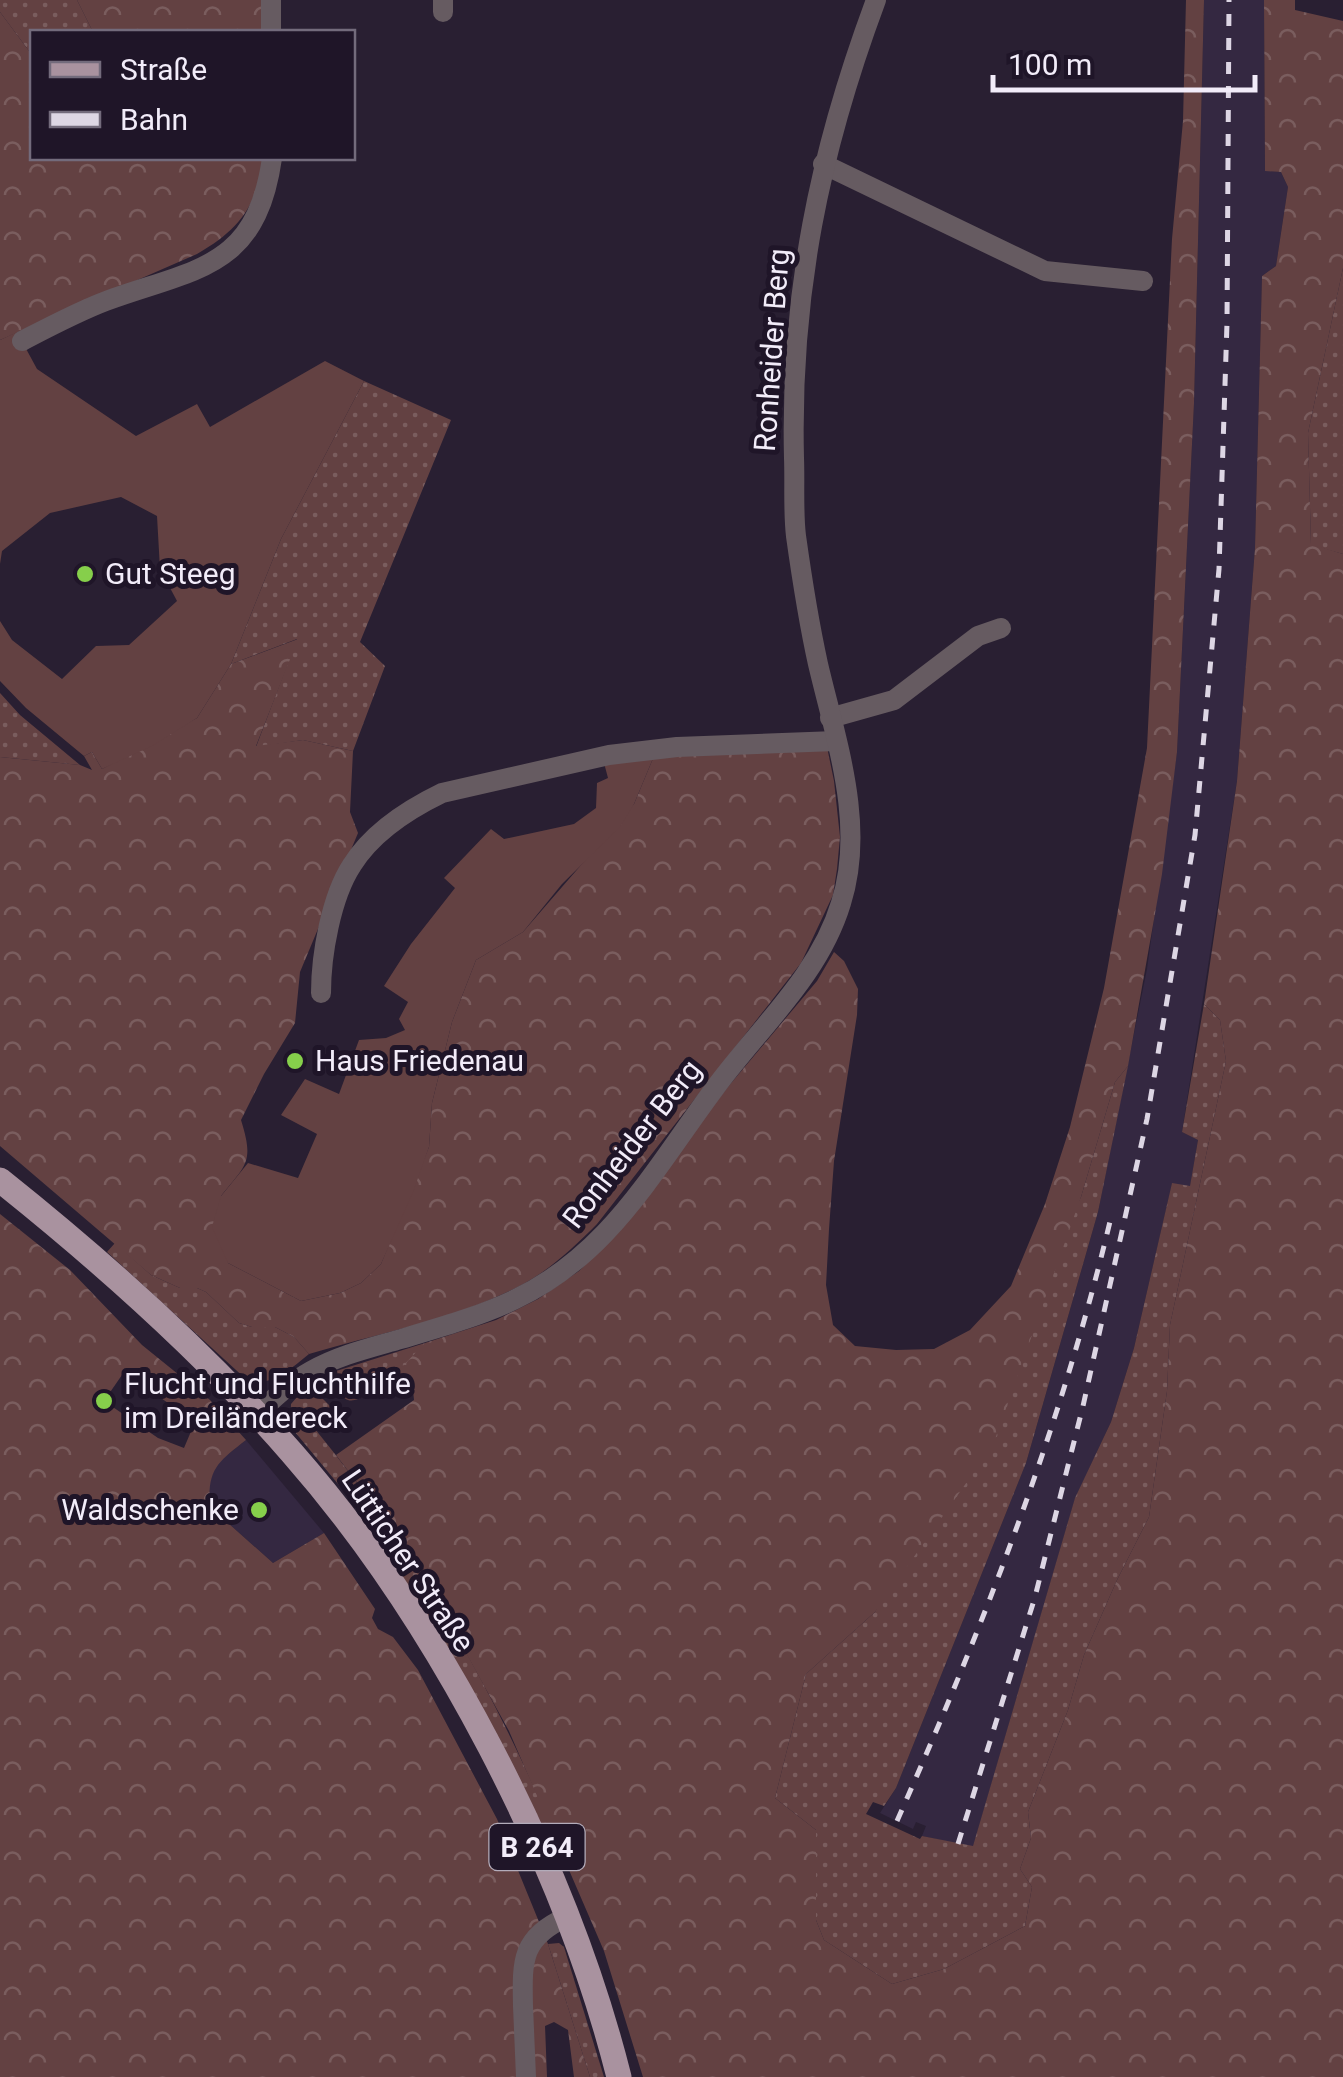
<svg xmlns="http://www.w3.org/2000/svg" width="1343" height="2077" font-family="Roboto,sans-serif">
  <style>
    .built { fill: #342841 }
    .grass { fill: url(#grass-dots) }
    .forest { fill: url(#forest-crowns); fill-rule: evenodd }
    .garden { fill: #634142 }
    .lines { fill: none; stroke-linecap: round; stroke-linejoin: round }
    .street { stroke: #665b61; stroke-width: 20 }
    .primary { stroke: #a9929f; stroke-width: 25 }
    .rail { stroke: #ddd6e4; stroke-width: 5; stroke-dasharray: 12 12; stroke-linecap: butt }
    .poi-dot { fill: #86cf4b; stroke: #1f1528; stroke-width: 4 }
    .labels { text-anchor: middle; stroke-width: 10; stroke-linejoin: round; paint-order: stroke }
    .shield { fill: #1f1528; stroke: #b3acba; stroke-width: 2.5 }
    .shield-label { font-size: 28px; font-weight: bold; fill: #f2ecf9 }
    .street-label { font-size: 30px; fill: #f2ecf9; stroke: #1f1528 }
    .poi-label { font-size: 30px; fill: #f2ecf9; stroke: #1f1528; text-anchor: start }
  </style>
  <defs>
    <pattern id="grass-dots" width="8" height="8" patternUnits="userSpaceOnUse" patternTransform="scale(2.5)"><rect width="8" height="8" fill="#634142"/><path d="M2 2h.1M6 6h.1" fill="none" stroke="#7a5d5e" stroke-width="1.8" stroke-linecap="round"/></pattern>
    <pattern id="forest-crowns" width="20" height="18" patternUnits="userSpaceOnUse" patternTransform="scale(2.5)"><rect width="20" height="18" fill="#634142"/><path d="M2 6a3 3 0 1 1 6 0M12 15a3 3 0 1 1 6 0" fill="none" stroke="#7a5d5e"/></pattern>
  </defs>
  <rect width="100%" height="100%" fill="#291f32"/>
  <!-- built -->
  <g class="built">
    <polygon points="1204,0 1264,0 1265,170 1281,172 1288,187 1276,266 1262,276 1255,548 1237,781 1182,1132 1198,1140 1190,1187 1172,1184 1134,1348 1111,1422 1075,1499 973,1847 922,1836 926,1826 916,1822 913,1829 880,1813 896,1788 1026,1463 1098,1212 1147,969 1177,752 1194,403"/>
    <polygon points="246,1440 324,1533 273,1563 210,1507 208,1484 217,1463"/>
  </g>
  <!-- grass -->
  <g class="grass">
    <polygon points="0,0 77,0 93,32 32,32 32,55 0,12"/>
    <polygon points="1343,268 1343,554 1311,545 1308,433"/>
    <polygon points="364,381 451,420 360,642 385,666 353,751 303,740 256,747 297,639 231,664 281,539"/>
    <polygon points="0,693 20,715 80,765 0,757"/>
    <polygon points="1204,1004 1220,1020 1226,1061 1170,1325 1167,1391 1149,1517 1117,1580 1084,1655 1068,1710 1028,1812 1031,1838 1020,1869 1032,1887 1025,1926 944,1969 892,1984 824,1940 816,1920 816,1830 775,1798 806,1674 875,1612 1081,1197 1115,1082 1128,1066 1098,1212 1026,1463 896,1788 884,1806 873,1802 866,1814 920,1839 922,1836 973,1846 1075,1498 1111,1422 1134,1348 1172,1183 1190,1186 1198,1140 1182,1132"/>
    <path d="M115,1243L151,1275L180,1288H197L206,1292L239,1323L252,1327H275L294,1337L309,1354C290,1369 274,1386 248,1381L107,1252Z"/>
    <path d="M425,1343C416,1357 364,1406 348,1400C338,1396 336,1382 333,1372Z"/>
    <path d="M304,1389L315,1391L331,1407L330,1417L315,1429C421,1559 502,1704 565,1860L559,1861L500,1745L367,1519L290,1426L291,1404Z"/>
    <polygon points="559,1943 564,1947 604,2077 590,2077 548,1944"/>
  </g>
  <!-- forest -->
  <g class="forest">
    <polygon points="77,0 266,0 266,32 93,32"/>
    <polygon points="1186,0 1204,0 1194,403 1177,752 1162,874 1128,1066 1115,1082 1081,1197 993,1445 875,1612 806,1674 775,1798 816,1830 816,1920 824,1940 892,1984 944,1969 1025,1926 1032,1887 1020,1869 1031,1838 1028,1812 1068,1710 1084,1655 1117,1580 1149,1517 1167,1391 1170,1325 1226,1061 1220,1020 1204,1004 1237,781 1255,548 1262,276 1276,266 1288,187 1281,172 1265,171 1264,0 1295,0 1295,10 1343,21 1343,268 1308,433 1311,544 1343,554 1343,2077 643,2077 604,1951 509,1731 433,1593 381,1514 336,1455 414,1400 413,1390 396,1373 425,1343 496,1320 538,1299 579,1271 613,1237 727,1088 817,981 834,952 844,961 858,989 857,1015 834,1161 829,1229 826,1285 833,1325 855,1346 896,1350 934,1349 970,1330 1011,1286 1045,1204 1070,1127 1104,988 1147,748 1172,239 1183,121"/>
    <path d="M0,12L32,55V158H264C256,207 240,229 197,254L0,340Z"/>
    <path d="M298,639L256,746L303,740L353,751L350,812L358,833L300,972L295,1023L264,1074L241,1120C254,1162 247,1164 221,1196L228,1263L301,1301L340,1293L361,1283L381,1264L429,1147L432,1103L452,1022L476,960L523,932L634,804L654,756L827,747L834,781L840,837L837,869L833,895L801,963L597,1224C575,1246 552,1268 525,1283C462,1318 379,1333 309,1354L294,1337L275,1327H252L239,1323L206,1292L197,1288H180L151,1275L0,1146V757L80,765L92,770L84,756L92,752L102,769L197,718L231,664Z"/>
    <path d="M0,1214L70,1270L142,1345L210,1400L246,1440C218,1462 207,1469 210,1507L273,1563L324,1533L375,1609L372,1618L378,1629L393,1637L418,1670L497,1819L548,1944L590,2077H574L568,2030L554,2022L545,2026L547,2077H0ZM124,1372L195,1422L184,1448L158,1438L104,1401Z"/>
  </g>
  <!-- garden -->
  <g class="garden">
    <polygon points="17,332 37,369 136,436 197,404 210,427 325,361 364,381 281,539 231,664 197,718 152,746 102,769 92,752 84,756 26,708 0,681 0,621 12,640 62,679 96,646 129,645 177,601 160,569 157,516 121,497 50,513 2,551 0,564 0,340"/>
    <polygon points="654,756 634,804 620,827 562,884 523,932 476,960 452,1022 432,1103 429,1147 413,1192 381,1264 361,1283 340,1293 301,1301 228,1263 212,1227 221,1196 248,1163 298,1178 317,1134 281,1115 305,1079 339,1094 359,1040 386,1038 405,1030 399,1019 408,1002 384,986 411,944 455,888 444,878 491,829 504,839 574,824 596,808 597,783 608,778 604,763"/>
  </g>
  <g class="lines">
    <!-- street -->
    <g class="street">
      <polyline points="443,0 443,12"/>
      <polyline points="271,32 271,0"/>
      <polyline points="823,164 1045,271 1143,281"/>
      <path d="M22,341C49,327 77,312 106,301C196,268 256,270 272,158"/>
      <polyline points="830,718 894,700 978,636 1001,628"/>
      <path d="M321,993C321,955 331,897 352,865C372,833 409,809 442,793L609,755L677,747L836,741"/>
      <path d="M257,1414C274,1398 291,1382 311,1371C339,1355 370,1348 401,1339C485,1314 542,1299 605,1233C646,1190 679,1136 715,1088C759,1028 819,976 841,903C866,825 836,741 818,664C809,623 802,579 796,536C793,511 795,484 794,458C790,295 819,153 876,0"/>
      <path d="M526,2077C525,2053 524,2030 523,2006C522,1961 521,1937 567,1917"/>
    </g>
    <!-- primary -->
    <path class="primary" d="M0,1180C104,1263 204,1352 292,1453C438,1619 565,1863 619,2077"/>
    <!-- rail -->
    <g class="rail">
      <path d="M897,1821C984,1625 1063,1422 1112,1213"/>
      <polyline points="958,1844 1035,1597 1083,1406 1147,1119 1195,835 1219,569 1227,323 1229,0"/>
    </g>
  </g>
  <!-- markers -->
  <g class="poi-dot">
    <circle cx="85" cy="574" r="10"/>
    <circle cx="295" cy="1061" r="10"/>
    <circle cx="104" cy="1401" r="10"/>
    <circle cx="259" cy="1510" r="10"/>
  </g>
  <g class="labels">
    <!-- shield labels -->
    <rect class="shield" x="489.5" y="1824" width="95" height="46" rx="8"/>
    <g class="shield-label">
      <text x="537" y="1857">B 264</text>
    </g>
    <!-- street labels -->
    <g class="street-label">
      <text transform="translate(772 350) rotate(-86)" y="10">Ronheider Berg</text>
      <text transform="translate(632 1144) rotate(-52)" y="10">Ronheider Berg</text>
      <text transform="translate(408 1561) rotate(56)" y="10">Lütticher Straße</text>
    </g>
    <!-- poi labels -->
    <g class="poi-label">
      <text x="105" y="584">Gut Steeg</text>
      <text x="315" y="1071">Haus Friedenau</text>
      <text x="124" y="1394">Flucht und Fluchthilfe<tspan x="124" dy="34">im Dreiländereck</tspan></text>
      <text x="239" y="1520" text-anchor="end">Waldschenke</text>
    </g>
  </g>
  <!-- legend -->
  <rect x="30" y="30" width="325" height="130" fill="#1f1528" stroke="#736b7c" stroke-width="2.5"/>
  <rect x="50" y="62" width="50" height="15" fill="#a9929f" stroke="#736b7c" stroke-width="2.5"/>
  <text x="120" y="80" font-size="30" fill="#f2ecf9">Straße</text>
  <rect x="50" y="112" width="50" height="15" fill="#ddd6e4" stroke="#736b7c" stroke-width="2.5"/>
  <text x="120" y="130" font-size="30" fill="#f2ecf9">Bahn</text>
  <!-- scale -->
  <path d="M993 75v15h262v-15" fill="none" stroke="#f2ecf9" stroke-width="5"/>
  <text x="1008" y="75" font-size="30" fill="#f2ecf9" stroke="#1f1528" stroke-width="8" paint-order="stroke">100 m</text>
</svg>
